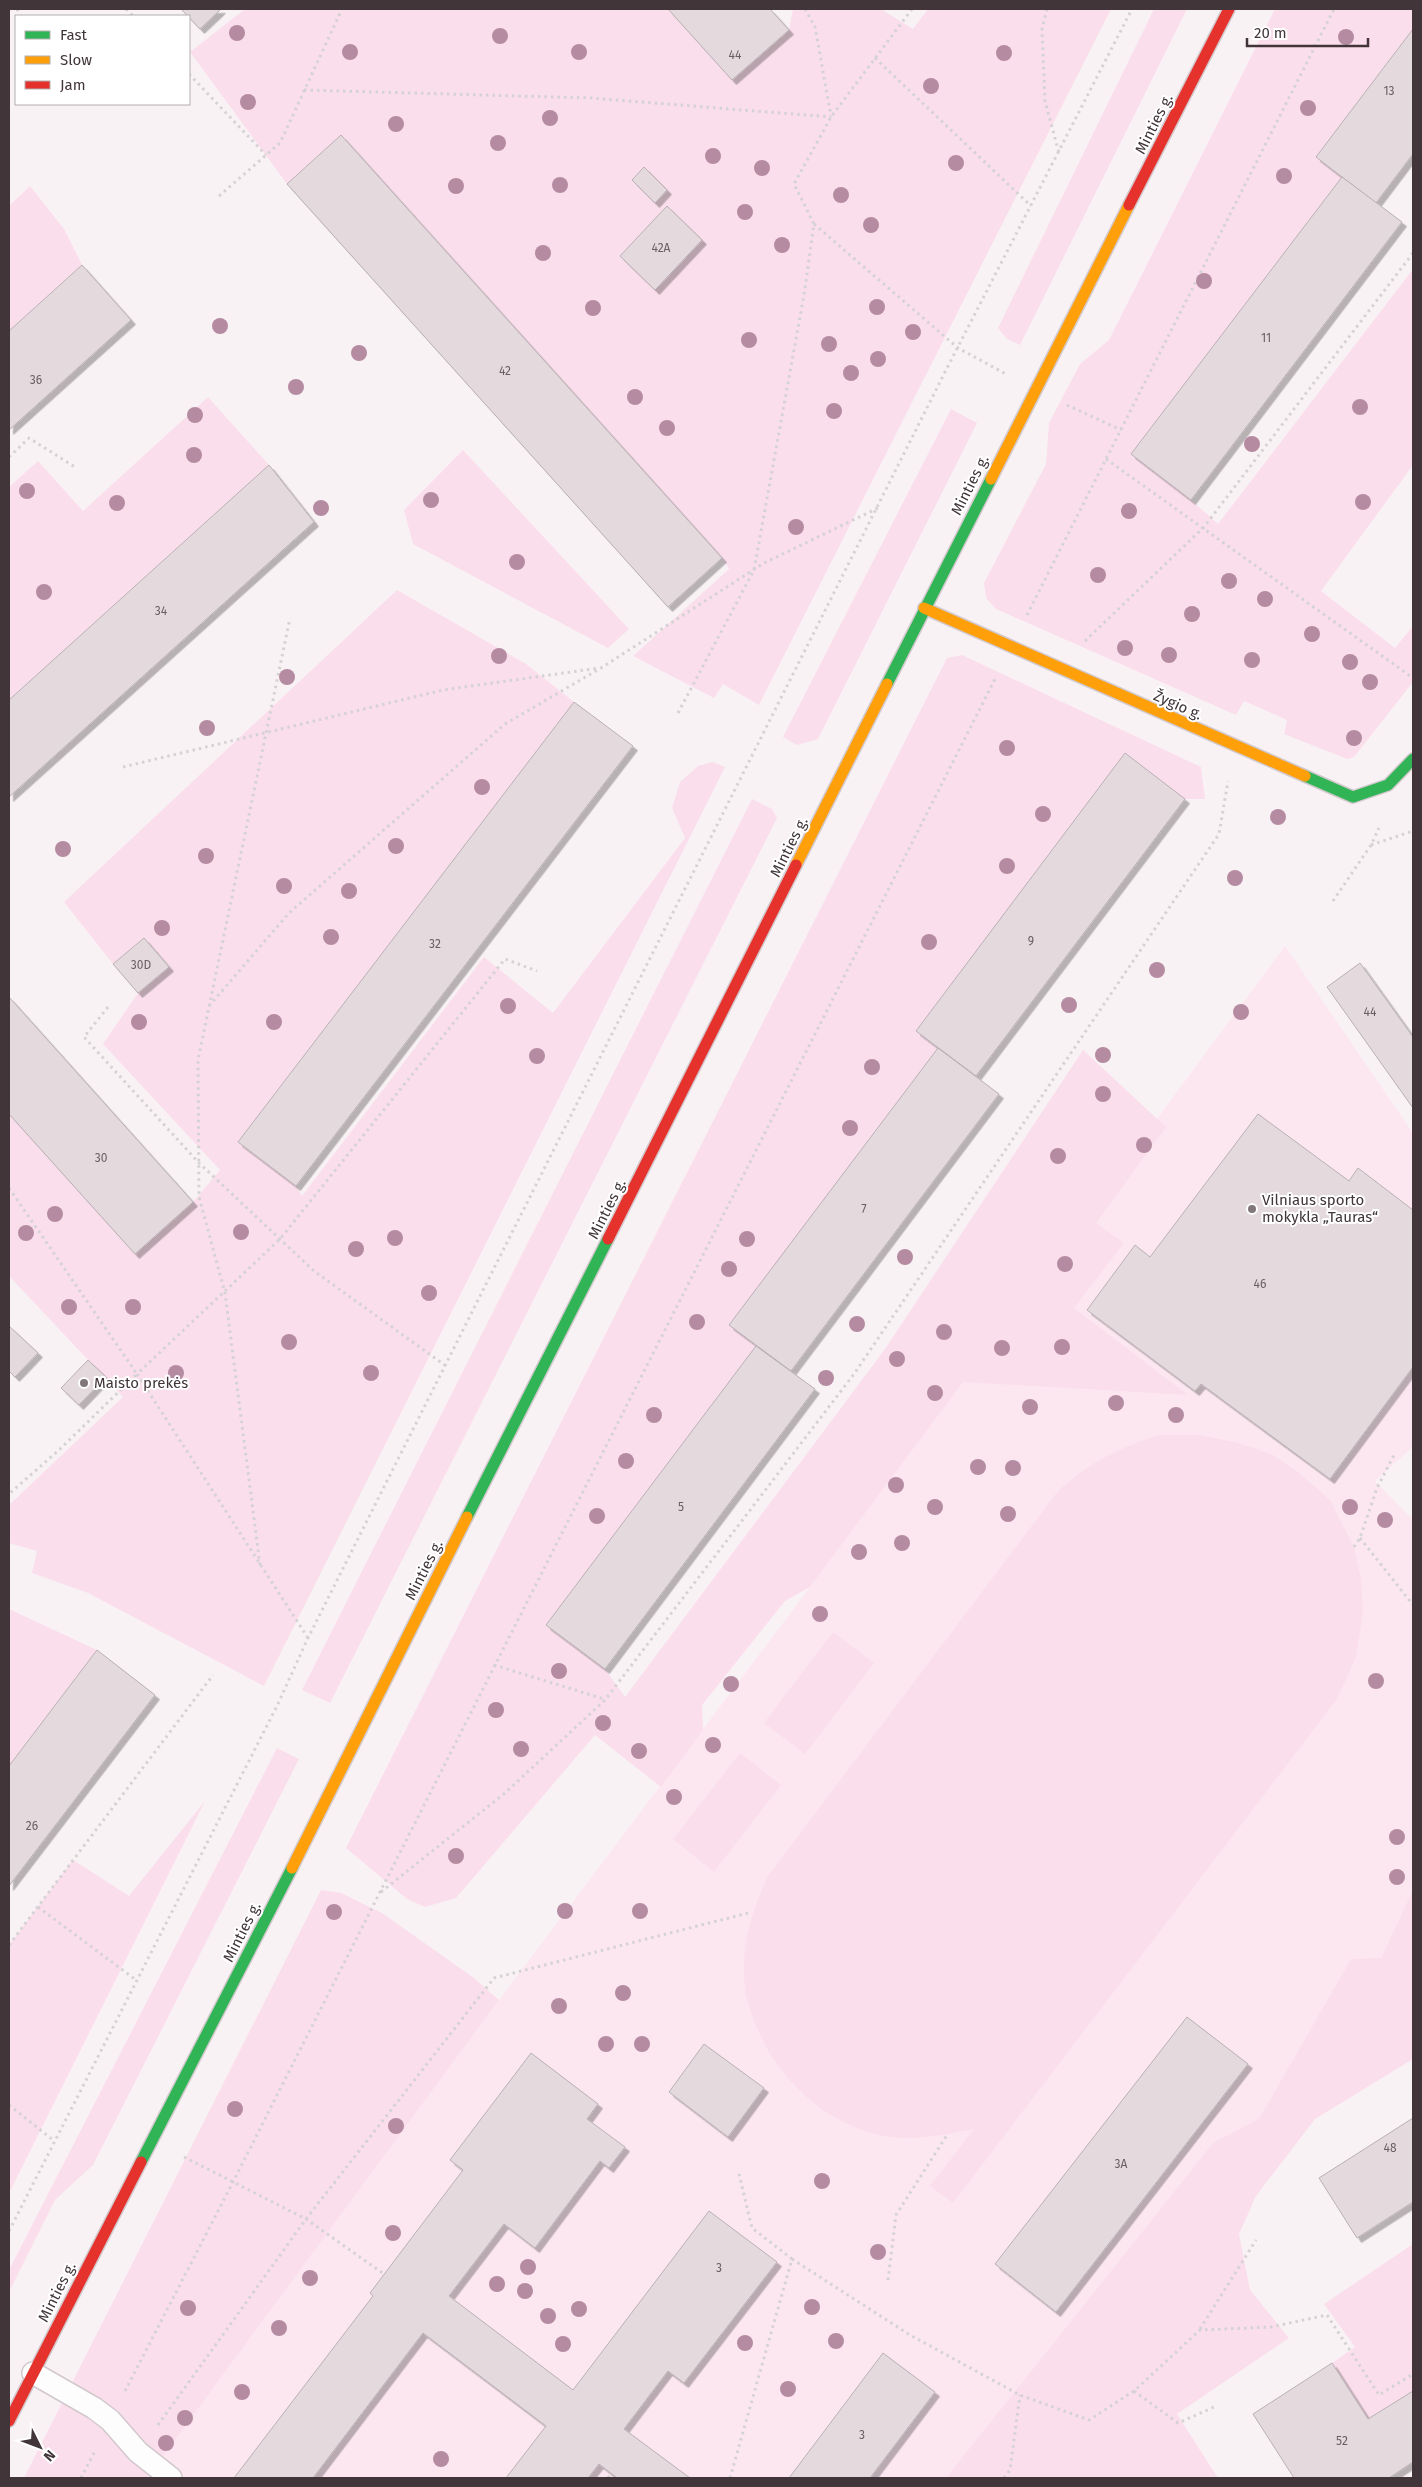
<svg xmlns="http://www.w3.org/2000/svg" width="1422" height="2487" font-family="'Fira Sans',sans-serif">
  <style>
    .built { fill: #fce7f1 }
    .green { fill: #fbdeeb }
    .building { fill: #e4dade; stroke: #b9b0b4; filter: url(#shadow) }
    .lines { fill: none; stroke-linecap: round; stroke-linejoin: round }
    .lane-casing { stroke: #d2c9cd; stroke-width: 24 }
    .fast-casing { stroke: #d2c9cd; stroke-width: 14 }
    .slow-casing { stroke: #d2c9cd; stroke-width: 14 }
    .jam-casing { stroke: #d2c9cd; stroke-width: 14 }
    .path { stroke: #d5d2d4; stroke-width: 3; stroke-dasharray: 2.5 4; stroke-linecap: butt }
    .lane { stroke: #fefdfe; stroke-width: 21 }
    .fast { stroke: #30b455; stroke-width: 11 }
    .slow { stroke: #ff9f0a; stroke-width: 11 }
    .jam { stroke: #e5322d; stroke-width: 11 }
    .tree { fill: #b58ba1 }
    .poi-dot { fill: #81777b; stroke: #fff; stroke-width: 2 }
    .labels { text-anchor: middle; stroke-width: 4; stroke-linejoin: round; paint-order: stroke }
    .number-label { font-size: 12px; fill: #6a5e63 }
    .street-label { font-size: 15px; fill: #41353a; stroke: #fff }
    .poi-label { font-size: 15px; fill: #41353a; stroke: #fff; text-anchor: start }
  </style>
  <defs>
    <filter id="shadow"><feDropShadow dx="4.5" dy="4.5" stdDeviation="0" flood-color="#0004"/></filter>
  </defs>
  <rect width="100%" height="100%" fill="#f9f2f5"/>
  <!-- built -->
  <polygon class="built" points="1285,946 1413,1133 1413,1447 1375,1481 1413,1520 1413,1890 1381,1958 1036,2478 147,2478 499,2000 810,1587"/>
  <!-- green -->
  <g class="green">
    <polygon points="245,9 668,9 732,80 789,30 793,9 881,9 913,29 928,9 1111,9 759,705 723,684 714,698 633,656 729,569 722,558 341,135 287,184 190,52"/>
    <polygon points="1154,9 1187,9 1020,345 1007,339 998,328"/>
    <polygon points="1275,9 1413,9 1413,29 1316,157 1342,177 1131,454 1191,500 1218,524 1413,269 1413,465 1321,591 1395,648 1413,626 1413,682 1354,757 1347,759 1284,734 1287,720 1244,701 1236,715 996,609 986,598 984,583 1046,464 1049,423 1080,364 1109,340"/>
    <polygon points="30,186 64,229 82,265 9,331 9,206"/>
    <polygon points="208,397 269,465 9,700 9,487 38,461 83,511"/>
    <polygon points="951,409 977,423 818,739 797,745 783,737"/>
    <polygon points="463,450 629,629 608,648 413,544 404,510"/>
    <polygon points="397,590 526,664 574,702 238,1142 296,1186 302,1196 484,957 553,1013 685,838 672,808 680,782 698,766 713,762 725,767 264,1686 88,1593 32,1573 37,1551 9,1543 9,1505 123,1397 9,1276 9,1114 135,1254 193,1202 220,1170 103,1044 138,993 169,966 144,938 113,964 64,902"/>
    <polygon points="962,655 1201,767 1205,799 1185,799 1125,754 916,1031 938,1048 730,1325 756,1346 546,1625 605,1669 625,1697 885,1349 1083,1050 1166,1127 1096,1223 1124,1243 1074,1308 1188,1395 963,1382 810,1587 785,1601 702,1705 703,1730 661,1787 595,1735 456,1898 425,1907 407,1899 346,1848 947,658"/>
    <polygon points="752,799 772,809 777,818 330,1703 302,1690"/>
    <path d="M1158,1435H1200L1239,1443L1273,1455L1298,1472L1330,1500L1354,1547L1361,1579L1363,1612L1356,1657L1337,1699L953,2203L930,2186L974,2129C947,2134 918,2141 891,2137C826,2128 772,2075 752,2015C750,2007 745,1998 745,1989C740,1948 751,1913 768,1876L1058,1491C1093,1460 1115,1450 1158,1435Z"/>
    <polygon points="9,1609 97,1650 9,1766"/>
    <polygon points="833,1632 874,1663 805,1754 764,1723"/>
    <polygon points="277,1748 299,1759 93,2165 55,2200 9,2292 9,2270"/>
    <polygon points="740,1753 781,1785 714,1872 673,1839"/>
    <polygon points="205,1801 9,2193 9,1945 73,1860 129,1896"/>
    <polygon points="321,1890 341,1893 382,1913 474,1978 499,2000 147,2478 24,2478"/>
    <polygon points="1413,1890 1413,2059 1315,2119 1256,2196 1239,2234 1250,2290 1289,2338 1177,2414 1218,2478 946,2478 1213,2143 1259,2119 1351,1959 1381,1958"/>
    <polygon points="1413,2244 1413,2391 1368,2419 1332,2363 1355,2347 1324,2304"/>
  </g>
  <!-- building -->
  <g class="building">
    <polygon points="181,9 221,9 200,29"/>
    <polygon points="668,9 770,9 789,30 732,80"/>
    <polygon points="1413,29 1413,154 1376,203 1316,157"/>
    <polygon points="341,135 722,558 668,607 287,184"/>
    <polygon points="644,167 667,190 655,203 632,180"/>
    <polygon points="1342,177 1402,222 1191,500 1131,454"/>
    <polygon points="667,206 702,240 655,290 620,256"/>
    <polygon points="82,265 131,320 9,430 9,331"/>
    <polygon points="269,465 314,522 9,797 9,700"/>
    <polygon points="574,702 633,746 296,1186 238,1142"/>
    <polygon points="1125,753 1185,799 976,1076 916,1031"/>
    <polygon points="144,938 169,967 138,993 113,964"/>
    <polygon points="1360,963 1413,1037 1413,1108 1327,987"/>
    <polygon points="9,997 193,1202 135,1254 9,1114"/>
    <polygon points="938,1048 999,1094 791,1371 729,1325"/>
    <polygon points="1258,1114 1349,1181 1358,1168 1413,1210 1413,1367 1330,1479 1201,1384 1195,1391 1087,1310 1135,1245 1150,1257"/>
    <polygon points="9,1326 38,1353 15,1377 9,1371"/>
    <polygon points="756,1346 815,1389 605,1669 546,1625"/>
    <polygon points="88,1360 106,1377 79,1405 61,1388"/>
    <polygon points="97,1650 155,1695 9,1886 9,1766"/>
    <polygon points="1187,2017 1248,2064 1056,2312 995,2264"/>
    <polygon points="704,2044 764,2088 728,2137 669,2092"/>
    <polygon points="531,2053 598,2104 587,2119 625,2147 609,2168 600,2161 535,2248 504,2224 449,2296 573,2390 709,2211 777,2262 684,2383 668,2371 624,2429 690,2478 617,2478 599,2464 588,2478 506,2478 546,2426 423,2333 313,2478 234,2478 373,2296 370,2293 463,2170 450,2160"/>
    <polygon points="1413,2118 1413,2202 1357,2238 1319,2178"/>
    <polygon points="883,2353 935,2392 870,2478 789,2478"/>
    <polygon points="1332,2363 1368,2419 1413,2391 1413,2462 1389,2478 1294,2478 1253,2414"/>
  </g>
  <g class="lines">
    <defs>
      <polyline id="lane" points="33,2373 94,2408 110,2420 138,2452 171,2478"/>
      <g id="fast">
        <polyline points="887,684 991,479"/>
        <polyline points="1305,776 1353,797 1388,785 1413,759"/>
        <polyline points="467,1517 608,1239"/>
        <polyline points="141,2162 292,1868"/>
      </g>
      <g id="slow">
        <polyline points="991,479 1129,205"/>
        <polyline points="924,608 1305,776"/>
        <polyline points="796,865 887,684"/>
        <polyline points="292,1868 467,1517"/>
      </g>
      <g id="jam">
        <polyline points="1129,205 1229,9"/>
        <polyline points="608,1239 796,865"/>
        <polyline points="9,2421 141,2162"/>
      </g>
    </defs>
    <!-- lane casing -->
    <use href="#lane" class="lane-casing"/>
    <!-- fast casing -->
    <use href="#fast" class="fast-casing"/>
    <!-- slow casing -->
    <use href="#slow" class="slow-casing"/>
    <!-- jam casing -->
    <use href="#jam" class="jam-casing"/>
    <!-- path -->
    <g class="path">
      <polyline points="17,9 21,16"/>
      <polyline points="126,9 133,16"/>
      <polyline points="805,9 815,27 831,116"/>
      <polyline points="1047,9 1042,29 1045,101 1059,153"/>
      <polyline points="875,58 1031,206"/>
      <polyline points="189,74 266,155"/>
      <polyline points="304,90 591,98 831,117"/>
      <polyline points="219,196 280,143 342,9"/>
      <polyline points="814,224 958,348 1006,374"/>
      <polyline points="1067,405 1121,430"/>
      <polyline points="9,457 29,438 75,467"/>
      <polyline points="1106,459 1413,678"/>
      <polyline points="1027,615 1334,9"/>
      <polyline points="1085,641 1204,527 1413,253"/>
      <polyline points="678,713 754,570 804,295 814,224 794,184 831,117 912,9"/>
      <polyline points="123,767 443,690 599,668"/>
      <polyline points="1371,845 1413,831"/>
      <polyline points="1333,901 1371,845 1379,828"/>
      <polyline points="209,1006 289,913 505,724 601,668 764,563 878,508"/>
      <polyline points="108,1007 84,1037 199,1163 314,1271 446,1366"/>
      <polyline points="9,1188 137,1374 59,1450 9,1494"/>
      <polyline points="1360,1538 1413,1605"/>
      <polyline points="1354,1547 1360,1538 1377,1488 1394,1455"/>
      <polyline points="260,1565 225,1293 199,1197 198,1060 290,618"/>
      <polyline points="308,1638 137,1374 280,1239 505,959 537,971"/>
      <polyline points="494,1665 604,1699"/>
      <polyline points="381,1892 505,1793 605,1700 854,1374 1219,834 1228,781"/>
      <polyline points="38,1907 136,1980"/>
      <polyline points="9,1945 213,1675"/>
      <polyline points="9,2105 53,2140"/>
      <polyline points="184,2157 306,2219 384,2274"/>
      <polyline points="9,2231 277,1706 308,1638 946,370 1132,9"/>
      <polyline points="792,2259 910,2335 1020,2395 1089,2420 1134,2391 1200,2330 1271,2327 1327,2315 1379,2395 1413,2374"/>
      <polyline points="888,2280 896,2215 947,2135"/>
      <polyline points="1200,2329 1256,2240"/>
      <polyline points="125,2391 233,2182 995,679"/>
      <polyline points="1134,2391 1178,2423 1214,2407"/>
      <polyline points="158,2425 306,2219 494,1978 752,1912"/>
      <polyline points="81,2478 95,2451"/>
      <polyline points="608,2478 611,2474"/>
      <polyline points="730,2478 792,2259 752,2228 739,2174"/>
      <polyline points="1004,2478 1010,2470 1020,2395"/>
    </g>
    <!-- lane -->
    <use href="#lane" class="lane"/>
    <!-- fast -->
    <use href="#fast" class="fast"/>
    <!-- slow -->
    <use href="#slow" class="slow"/>
    <!-- jam -->
    <use href="#jam" class="jam"/>
  </g>
  <!-- trees -->
  <g class="tree">
    <circle cx="237" cy="33" r="8"/>
    <circle cx="500" cy="36" r="8"/>
    <circle cx="1346" cy="37" r="8"/>
    <circle cx="350" cy="52" r="8"/>
    <circle cx="579" cy="52" r="8"/>
    <circle cx="1004" cy="53" r="8"/>
    <circle cx="931" cy="86" r="8"/>
    <circle cx="248" cy="102" r="8"/>
    <circle cx="1308" cy="108" r="8"/>
    <circle cx="550" cy="118" r="8"/>
    <circle cx="396" cy="124" r="8"/>
    <circle cx="498" cy="143" r="8"/>
    <circle cx="713" cy="156" r="8"/>
    <circle cx="956" cy="163" r="8"/>
    <circle cx="762" cy="168" r="8"/>
    <circle cx="1284" cy="176" r="8"/>
    <circle cx="560" cy="185" r="8"/>
    <circle cx="456" cy="186" r="8"/>
    <circle cx="841" cy="195" r="8"/>
    <circle cx="745" cy="212" r="8"/>
    <circle cx="871" cy="225" r="8"/>
    <circle cx="782" cy="245" r="8"/>
    <circle cx="543" cy="253" r="8"/>
    <circle cx="1204" cy="281" r="8"/>
    <circle cx="877" cy="307" r="8"/>
    <circle cx="593" cy="308" r="8"/>
    <circle cx="220" cy="326" r="8"/>
    <circle cx="913" cy="332" r="8"/>
    <circle cx="749" cy="340" r="8"/>
    <circle cx="829" cy="344" r="8"/>
    <circle cx="359" cy="353" r="8"/>
    <circle cx="878" cy="359" r="8"/>
    <circle cx="851" cy="373" r="8"/>
    <circle cx="296" cy="387" r="8"/>
    <circle cx="635" cy="397" r="8"/>
    <circle cx="1360" cy="407" r="8"/>
    <circle cx="834" cy="411" r="8"/>
    <circle cx="195" cy="415" r="8"/>
    <circle cx="667" cy="428" r="8"/>
    <circle cx="1252" cy="444" r="8"/>
    <circle cx="194" cy="455" r="8"/>
    <circle cx="27" cy="491" r="8"/>
    <circle cx="431" cy="500" r="8"/>
    <circle cx="1363" cy="502" r="8"/>
    <circle cx="117" cy="503" r="8"/>
    <circle cx="321" cy="508" r="8"/>
    <circle cx="1129" cy="511" r="8"/>
    <circle cx="796" cy="527" r="8"/>
    <circle cx="517" cy="562" r="8"/>
    <circle cx="1098" cy="575" r="8"/>
    <circle cx="1229" cy="581" r="8"/>
    <circle cx="44" cy="592" r="8"/>
    <circle cx="1265" cy="599" r="8"/>
    <circle cx="1192" cy="614" r="8"/>
    <circle cx="1312" cy="634" r="8"/>
    <circle cx="1125" cy="648" r="8"/>
    <circle cx="1169" cy="655" r="8"/>
    <circle cx="499" cy="656" r="8"/>
    <circle cx="1252" cy="660" r="8"/>
    <circle cx="1350" cy="662" r="8"/>
    <circle cx="287" cy="677" r="8"/>
    <circle cx="1370" cy="682" r="8"/>
    <circle cx="207" cy="728" r="8"/>
    <circle cx="1354" cy="738" r="8"/>
    <circle cx="1007" cy="748" r="8"/>
    <circle cx="482" cy="787" r="8"/>
    <circle cx="1043" cy="814" r="8"/>
    <circle cx="1278" cy="817" r="8"/>
    <circle cx="396" cy="846" r="8"/>
    <circle cx="63" cy="849" r="8"/>
    <circle cx="206" cy="856" r="8"/>
    <circle cx="1007" cy="866" r="8"/>
    <circle cx="1235" cy="878" r="8"/>
    <circle cx="284" cy="886" r="8"/>
    <circle cx="349" cy="891" r="8"/>
    <circle cx="162" cy="928" r="8"/>
    <circle cx="331" cy="937" r="8"/>
    <circle cx="929" cy="942" r="8"/>
    <circle cx="1157" cy="970" r="8"/>
    <circle cx="1069" cy="1005" r="8"/>
    <circle cx="508" cy="1006" r="8"/>
    <circle cx="1241" cy="1012" r="8"/>
    <circle cx="139" cy="1022" r="8"/>
    <circle cx="274" cy="1022" r="8"/>
    <circle cx="1103" cy="1055" r="8"/>
    <circle cx="537" cy="1056" r="8"/>
    <circle cx="872" cy="1067" r="8"/>
    <circle cx="1103" cy="1094" r="8"/>
    <circle cx="850" cy="1128" r="8"/>
    <circle cx="1144" cy="1145" r="8"/>
    <circle cx="1058" cy="1156" r="8"/>
    <circle cx="55" cy="1214" r="8"/>
    <circle cx="241" cy="1232" r="8"/>
    <circle cx="26" cy="1233" r="8"/>
    <circle cx="395" cy="1238" r="8"/>
    <circle cx="747" cy="1239" r="8"/>
    <circle cx="356" cy="1249" r="8"/>
    <circle cx="905" cy="1257" r="8"/>
    <circle cx="1065" cy="1264" r="8"/>
    <circle cx="729" cy="1269" r="8"/>
    <circle cx="429" cy="1293" r="8"/>
    <circle cx="69" cy="1307" r="8"/>
    <circle cx="133" cy="1307" r="8"/>
    <circle cx="697" cy="1322" r="8"/>
    <circle cx="857" cy="1324" r="8"/>
    <circle cx="944" cy="1332" r="8"/>
    <circle cx="289" cy="1342" r="8"/>
    <circle cx="1062" cy="1347" r="8"/>
    <circle cx="1002" cy="1348" r="8"/>
    <circle cx="897" cy="1359" r="8"/>
    <circle cx="176" cy="1373" r="8"/>
    <circle cx="371" cy="1373" r="8"/>
    <circle cx="826" cy="1378" r="8"/>
    <circle cx="935" cy="1393" r="8"/>
    <circle cx="1116" cy="1403" r="8"/>
    <circle cx="1030" cy="1407" r="8"/>
    <circle cx="654" cy="1415" r="8"/>
    <circle cx="1176" cy="1415" r="8"/>
    <circle cx="626" cy="1461" r="8"/>
    <circle cx="978" cy="1467" r="8"/>
    <circle cx="1013" cy="1468" r="8"/>
    <circle cx="896" cy="1485" r="8"/>
    <circle cx="935" cy="1507" r="8"/>
    <circle cx="1350" cy="1507" r="8"/>
    <circle cx="1008" cy="1514" r="8"/>
    <circle cx="597" cy="1516" r="8"/>
    <circle cx="1385" cy="1520" r="8"/>
    <circle cx="902" cy="1543" r="8"/>
    <circle cx="859" cy="1552" r="8"/>
    <circle cx="820" cy="1614" r="8"/>
    <circle cx="559" cy="1671" r="8"/>
    <circle cx="1376" cy="1681" r="8"/>
    <circle cx="731" cy="1684" r="8"/>
    <circle cx="496" cy="1710" r="8"/>
    <circle cx="603" cy="1723" r="8"/>
    <circle cx="713" cy="1745" r="8"/>
    <circle cx="521" cy="1749" r="8"/>
    <circle cx="639" cy="1751" r="8"/>
    <circle cx="674" cy="1797" r="8"/>
    <circle cx="1397" cy="1837" r="8"/>
    <circle cx="456" cy="1856" r="8"/>
    <circle cx="1397" cy="1877" r="8"/>
    <circle cx="565" cy="1911" r="8"/>
    <circle cx="640" cy="1911" r="8"/>
    <circle cx="334" cy="1912" r="8"/>
    <circle cx="623" cy="1993" r="8"/>
    <circle cx="559" cy="2006" r="8"/>
    <circle cx="606" cy="2044" r="8"/>
    <circle cx="642" cy="2044" r="8"/>
    <circle cx="235" cy="2109" r="8"/>
    <circle cx="396" cy="2126" r="8"/>
    <circle cx="822" cy="2181" r="8"/>
    <circle cx="393" cy="2233" r="8"/>
    <circle cx="878" cy="2252" r="8"/>
    <circle cx="528" cy="2267" r="8"/>
    <circle cx="310" cy="2278" r="8"/>
    <circle cx="497" cy="2284" r="8"/>
    <circle cx="525" cy="2291" r="8"/>
    <circle cx="812" cy="2307" r="8"/>
    <circle cx="188" cy="2308" r="8"/>
    <circle cx="579" cy="2309" r="8"/>
    <circle cx="548" cy="2316" r="8"/>
    <circle cx="279" cy="2328" r="8"/>
    <circle cx="836" cy="2341" r="8"/>
    <circle cx="745" cy="2343" r="8"/>
    <circle cx="563" cy="2344" r="8"/>
    <circle cx="788" cy="2389" r="8"/>
    <circle cx="242" cy="2392" r="8"/>
    <circle cx="185" cy="2418" r="8"/>
    <circle cx="166" cy="2443" r="8"/>
    <circle cx="441" cy="2459" r="8"/>
  </g>
  <!-- markers -->
  <g class="poi-dot">
    <circle cx="1252" cy="1209" r="5"/>
    <circle cx="84" cy="1383" r="5"/>
  </g>
  <g class="labels">
    <!-- number labels -->
    <g class="number-label">
      <text x="735" y="59">44</text>
      <text x="1389" y="95">13</text>
      <text x="661" y="252">42A</text>
      <text x="1266" y="342">11</text>
      <text x="505" y="375">42</text>
      <text x="36" y="384">36</text>
      <text x="161" y="615">34</text>
      <text x="1031" y="945">9</text>
      <text x="435" y="948">32</text>
      <text x="141" y="969">30D</text>
      <text x="1370" y="1016">44</text>
      <text x="101" y="1162">30</text>
      <text x="864" y="1213">7</text>
      <text x="1260" y="1288">46</text>
      <text x="681" y="1511">5</text>
      <text x="32" y="1830">26</text>
      <text x="1390" y="2152">48</text>
      <text x="1121" y="2168">3A</text>
      <text x="719" y="2272">3</text>
      <text x="862" y="2439">3</text>
      <text x="1342" y="2445">52</text>
    </g>
    <!-- street labels -->
    <g class="street-label">
      <text transform="translate(1154 124) rotate(-63)" y="5">Minties g.</text>
      <text transform="translate(970 485) rotate(-63)" y="5">Minties g.</text>
      <text transform="translate(1178 705) rotate(24)" y="5">Žygio g.</text>
      <text transform="translate(789 847) rotate(-63)" y="5">Minties g.</text>
      <text transform="translate(607 1209) rotate(-63)" y="5">Minties g.</text>
      <text transform="translate(424 1570) rotate(-63)" y="5">Minties g.</text>
      <text transform="translate(242 1932) rotate(-63)" y="5">Minties g.</text>
      <text transform="translate(57 2292) rotate(-63)" y="5">Minties g.</text>
    </g>
    <!-- poi labels -->
    <g class="poi-label">
      <text x="1262" y="1205">Vilniaus sporto<tspan x="1262" dy="17">mokykla „Tauras“</tspan></text>
      <text x="94" y="1388">Maisto prekės</text>
    </g>
  </g>
  <!-- border -->
  <rect width="1422" height="2487" fill="none" stroke="#41353a" stroke-width="20"/>
  <!-- legend -->
  <rect x="15" y="15" width="175" height="90" fill="#ffffff" stroke="#b3aeb0"/>
  <rect x="25" y="31" width="25" height="8" fill="#30b455" stroke="#b3aeb0"/>
  <text x="60" y="40" font-size="15" fill="#41353a">Fast</text>
  <rect x="25" y="56" width="25" height="8" fill="#ff9f0a" stroke="#b3aeb0"/>
  <text x="60" y="65" font-size="15" fill="#41353a">Slow</text>
  <rect x="25" y="81" width="25" height="8" fill="#e5322d" stroke="#b3aeb0"/>
  <text x="60" y="90" font-size="15" fill="#41353a">Jam</text>
  <!-- north arrow -->
  <g transform="translate(40 2447) rotate(132)" stroke="#ffffff" stroke-width="4" paint-order="stroke">
  <path d="M0-4L9 19L0 12L-9 19Z" fill="#41353a"/>
  <text y="-8" font-size="14" font-weight="bold" text-anchor="middle" fill="#41353a">N</text>
  </g>
  <!-- scale -->
  <path d="M1247 38v8h121v-8" fill="none" stroke="#41353a" stroke-width="2.5"/>
  <text x="1254" y="38" font-size="15" fill="#41353a" stroke="#ffffff" stroke-width="4" paint-order="stroke">20 m</text>
</svg>
